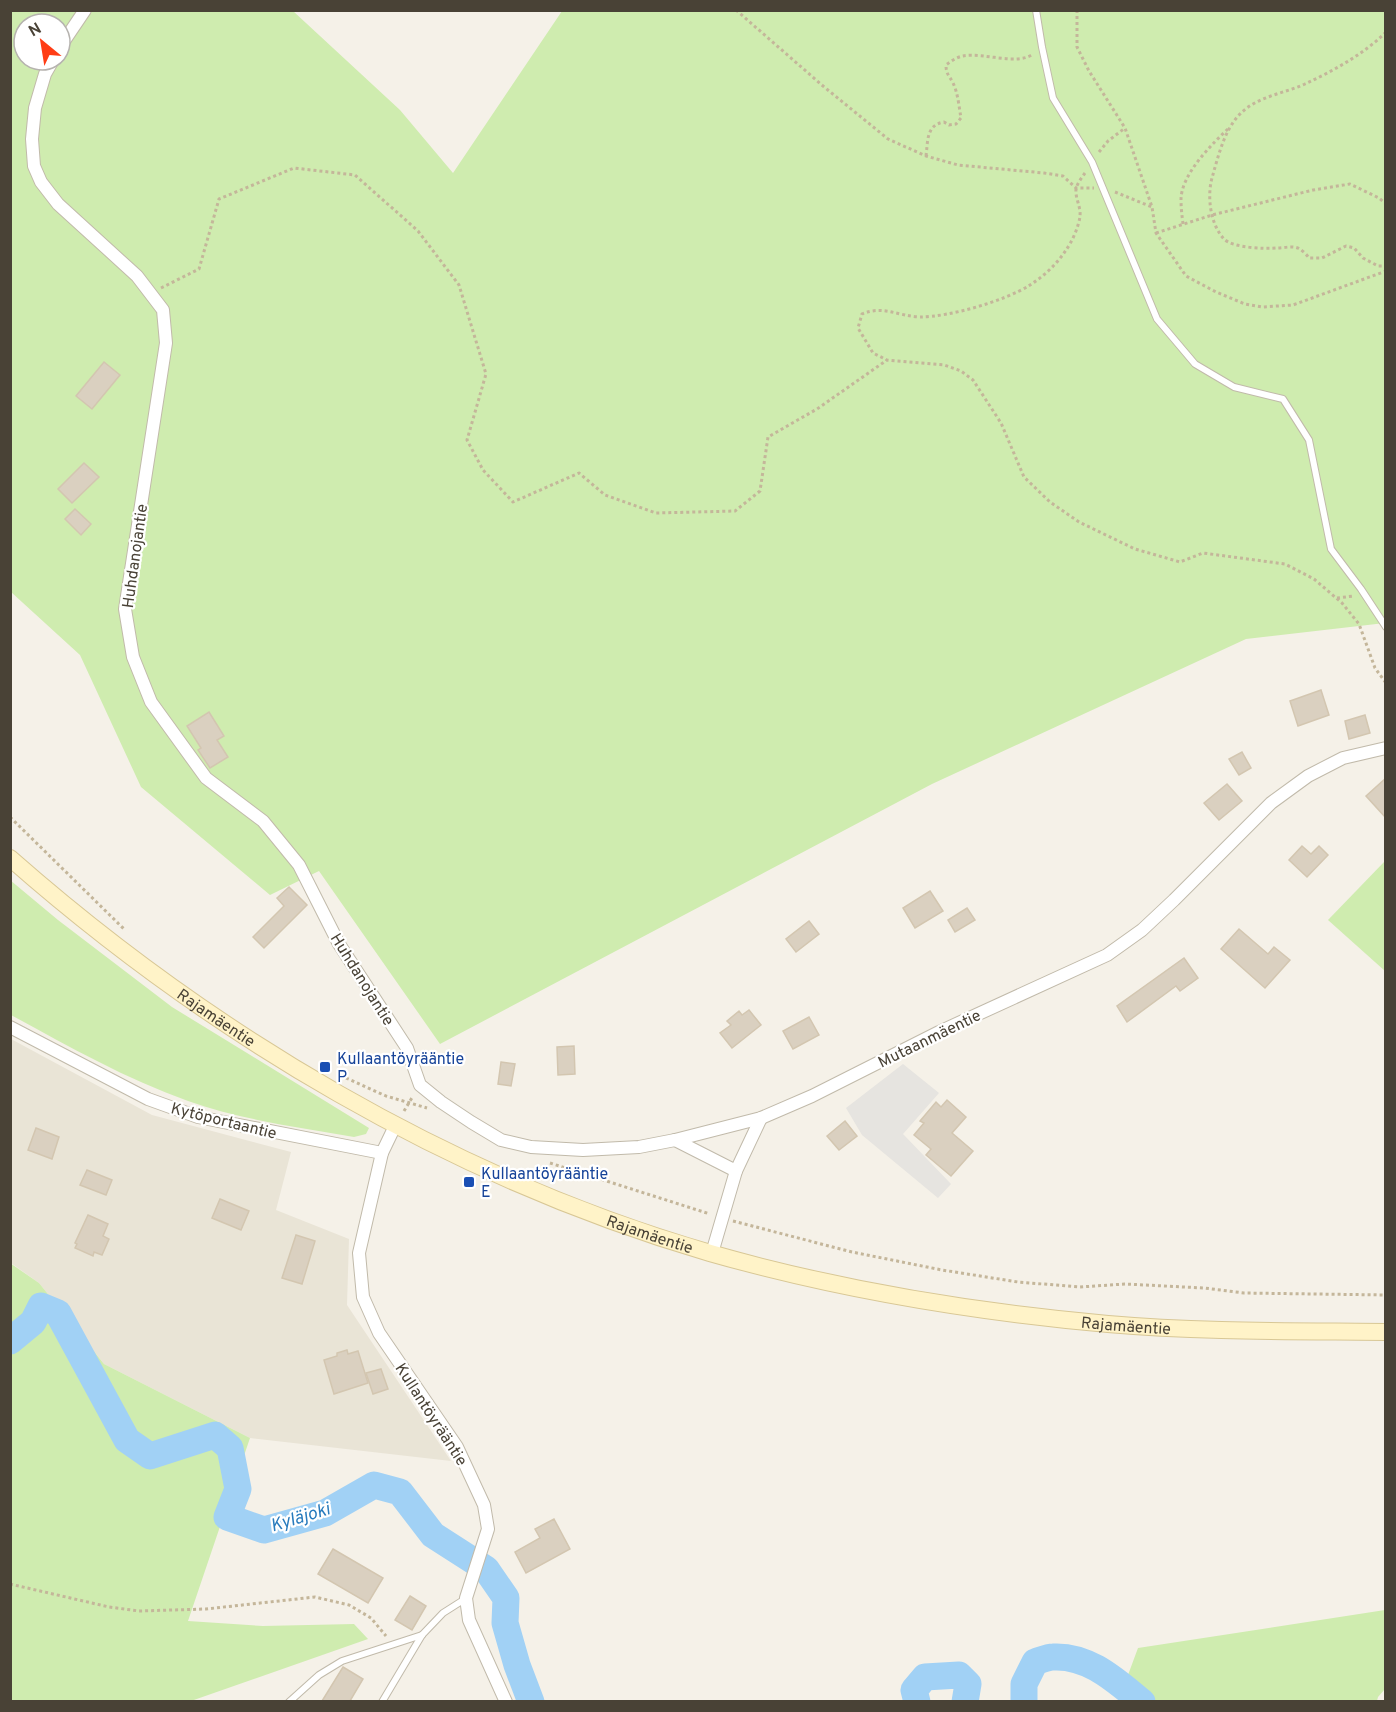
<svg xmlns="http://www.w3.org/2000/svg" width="1396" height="1712" font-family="Overpass,sans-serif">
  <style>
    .residential { fill: #e9e4d6 }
    .green { fill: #cfecaf; fill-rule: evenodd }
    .parking { fill: #e6e4e0 }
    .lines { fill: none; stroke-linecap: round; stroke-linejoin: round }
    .river { stroke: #a1d1f5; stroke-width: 27 }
    .building { fill: #dad0c0; stroke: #d3c6b0; stroke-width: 1.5 }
    .lane-casing { stroke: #c1baaa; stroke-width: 8 }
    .street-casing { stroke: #c1baaa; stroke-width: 14 }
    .secondary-casing { stroke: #d8c795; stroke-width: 18 }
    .path { stroke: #c4b69a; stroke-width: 3; stroke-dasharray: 3 3; stroke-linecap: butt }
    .lane { stroke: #fff; stroke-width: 6 }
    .street { stroke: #fff; stroke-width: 12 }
    .secondary { stroke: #fff3c8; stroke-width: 16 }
    .transit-dot { fill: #1a4fb4; stroke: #fff; stroke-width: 2 }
    .labels { text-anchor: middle; stroke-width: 4.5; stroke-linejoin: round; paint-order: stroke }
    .street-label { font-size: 16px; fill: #494236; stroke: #fff }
    .transit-label { font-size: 16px; fill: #164399; stroke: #fff; text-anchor: start }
    .water-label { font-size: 18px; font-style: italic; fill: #287bbd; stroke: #fff }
  </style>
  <rect width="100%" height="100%" fill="#f5f1e8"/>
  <!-- residential -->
  <polygon class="residential" points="11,1039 152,1115 291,1152 276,1210 349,1239 347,1305 451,1461 250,1438 104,1364 39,1283 11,1263"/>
  <!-- green -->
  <g class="green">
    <path d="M10,11H293L400,110L453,173L562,11H1385V623L1246,639L932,784L440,1044L319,871L270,895L141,787L80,655L11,592ZM24,24H60V60H24Z"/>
    <polygon points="1385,861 1385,971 1328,920"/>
    <path d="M10,880L58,920L172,1007L369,1128L366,1134L354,1137C298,1127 241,1120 188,1101C126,1079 68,1046 11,1015Z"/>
    <polygon points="10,1263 39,1283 104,1364 250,1438 188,1621 263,1626 354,1624 368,1639 191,1701 11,1701"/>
    <polygon points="1385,1610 1385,1689 1378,1697 1377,1701 1152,1701 1128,1675 1138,1648"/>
  </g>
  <!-- parking -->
  <polygon class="parking" points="903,1064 939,1093 903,1134 951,1184 938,1198 862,1135 846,1108"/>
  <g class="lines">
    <!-- river -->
    <g class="river">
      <polyline points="10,1341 33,1322 41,1306 58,1313 127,1440 150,1456 215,1435 230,1448 238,1489 227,1517 264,1530 325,1513 374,1485 400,1492 433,1535 486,1569 506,1598 505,1623 517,1665 531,1702"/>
      <polyline points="917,1702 914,1690 925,1677 959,1675 968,1684 965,1702"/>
      <path d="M1024,1702V1684L1035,1662C1041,1660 1048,1657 1053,1657C1089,1655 1116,1681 1142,1702"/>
    </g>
  </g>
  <!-- building -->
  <g class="building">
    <polygon points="104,362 120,375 92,409 76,396"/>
    <polygon points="84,463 99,477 72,503 58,489"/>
    <polygon points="75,509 91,524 81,535 65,519"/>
    <polygon points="1321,690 1329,715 1298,726 1290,701"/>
    <polygon points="209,712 224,736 217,740 228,757 210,768 198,750 201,748 187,726"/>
    <polygon points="1365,715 1370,733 1349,739 1345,721"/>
    <polygon points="1242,752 1251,768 1239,775 1229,759"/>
    <polygon points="1386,778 1386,818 1366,796"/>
    <polygon points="1227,784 1242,801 1219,820 1204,803"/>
    <polygon points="1302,846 1311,854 1319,846 1328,855 1307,877 1289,860"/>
    <polygon points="289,887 307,905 264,948 253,937 284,906 277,898"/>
    <polygon points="930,891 943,911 915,928 903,908"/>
    <polygon points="967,908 975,920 955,932 948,920"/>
    <polygon points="809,921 819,934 796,952 786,939"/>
    <polygon points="1239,929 1268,954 1274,947 1290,960 1265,988 1221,949"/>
    <polygon points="1184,958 1198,978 1180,991 1176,986 1127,1022 1117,1006"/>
    <polygon points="749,1010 761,1025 732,1048 720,1033 731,1025 727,1021 739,1011 742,1015"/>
    <polygon points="809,1017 819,1035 793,1049 783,1031"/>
    <polygon points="574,1046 575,1074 558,1075 557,1047"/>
    <polygon points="501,1062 515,1064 511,1086 498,1084"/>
    <polygon points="947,1100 966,1117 952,1133 973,1151 951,1176 926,1155 931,1149 914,1135 924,1123 920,1121 936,1102 941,1107"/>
    <polygon points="845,1121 857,1136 839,1150 827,1136"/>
    <polygon points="36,1128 59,1137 52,1159 28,1150"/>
    <polygon points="87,1170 112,1180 106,1195 80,1185"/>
    <polygon points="220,1199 249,1211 241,1230 212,1218"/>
    <polygon points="88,1215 108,1224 103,1236 109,1239 102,1255 94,1252 93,1256 75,1248 77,1244 75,1243"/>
    <polygon points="296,1235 315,1241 302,1284 282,1278"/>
    <polygon points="347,1350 348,1354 358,1351 368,1383 334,1394 324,1360 337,1356 337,1353"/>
    <polygon points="381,1369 388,1389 373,1394 366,1373"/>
    <polygon points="554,1519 570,1549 526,1573 515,1552 540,1538 535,1529"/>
    <polygon points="333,1549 383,1578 368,1603 318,1574"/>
    <polygon points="410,1596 426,1606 412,1630 395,1620"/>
    <polygon points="343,1667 363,1679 350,1701 322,1701"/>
  </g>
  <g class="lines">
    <defs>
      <g id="lane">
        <polyline points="1036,10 1042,47 1053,98 1092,162 1157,319 1195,364 1234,387 1283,399 1309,440 1331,549 1361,589 1386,627"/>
        <polyline points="289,1702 319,1675 342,1661 422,1635"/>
        <polyline points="382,1702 422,1635 443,1613 465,1599"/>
      </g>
      <g id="street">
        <polyline points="60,47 85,10"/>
        <polyline points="53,60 45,74 35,108 32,139 34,166 41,182 58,204 137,276 163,310 166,343 125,609 133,657 151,702 206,778 263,821 299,865 339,944 407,1048 420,1085 441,1102 471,1122 501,1140 531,1147 583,1150 639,1147 675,1140 761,1118 812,1096 939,1032 1107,955 1142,930 1174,900 1271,803 1308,776 1343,758 1386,748"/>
        <polyline points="10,1027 148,1099 198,1117 382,1153"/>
        <polyline points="395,1126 382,1153 359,1253 363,1297 379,1333 457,1447 484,1505 488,1529 466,1598 469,1620 506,1702"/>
        <polyline points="675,1140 736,1171"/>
        <polyline points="712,1253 736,1171 761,1118"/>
      </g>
      <g id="secondary">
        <path id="s1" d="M10,858C211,1035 452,1178 710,1253C840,1290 974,1312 1108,1324C1200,1332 1293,1331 1386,1332"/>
      </g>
    </defs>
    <!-- lane casing -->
    <use href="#lane" class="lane-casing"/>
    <!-- street casing -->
    <use href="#street" class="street-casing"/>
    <!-- secondary casing -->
    <use href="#secondary" class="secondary-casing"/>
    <!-- path -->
    <g class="path">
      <polyline points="736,10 823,86 888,139 926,156 958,165 1044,173 1063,176 1076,188 1094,188"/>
      <polyline points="1077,10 1077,47 1089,71 1125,128 1152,207 1156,233 1186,276 1216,292 1245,304 1262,307 1293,305 1386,271"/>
      <path d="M1386,32C1364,54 1333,71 1305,84C1283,94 1257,96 1239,115C1224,131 1218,157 1212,178C1207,196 1210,224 1224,239C1233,248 1265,249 1277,248C1285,248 1293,245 1300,249C1303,251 1307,255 1309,258H1322L1346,246L1354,248L1363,258L1378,266H1386"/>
      <polyline points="1099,152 1108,141 1125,128"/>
      <path d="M926,156C928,141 926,125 944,122L949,125L956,124L961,118C959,107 958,93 953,83C949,75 946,74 946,65C951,61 957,57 963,56C983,52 1017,66 1033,54"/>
      <path d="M1085,173C1082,177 1077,184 1076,189C1075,198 1081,207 1080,216C1079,226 1072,242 1066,250C1057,264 1044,276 1030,285C1005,301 949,317 920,317C897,316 883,305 862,314L858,328L873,353L887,360L944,365L961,371L973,380L1001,423L1024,477L1050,502L1079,522L1135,549L1180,562L1203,553L1285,564L1314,579L1342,603L1359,624L1375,668L1386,683"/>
      <polyline points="1115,192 1152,207"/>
      <path d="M1183,224C1182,216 1181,208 1181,200C1181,174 1212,144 1230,127"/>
      <polyline points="1156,233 1212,215 1313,190 1350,184 1379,198 1386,204"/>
      <polyline points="161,288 199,269 219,199 294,168 355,175 418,231 459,285 486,374 467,440 483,470 513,502 579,473 605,495 656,513 735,511 760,491 768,437 817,409 887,360"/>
      <polyline points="1337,598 1354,596"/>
      <polyline points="10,817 125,930"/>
      <polyline points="346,1078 386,1096 427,1108"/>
      <polyline points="404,1111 413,1096"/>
      <polyline points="550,1163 710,1214"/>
      <polyline points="733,1221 852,1252 942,1270 1018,1282 1080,1287 1125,1284 1204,1288 1244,1293 1386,1295"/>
      <polyline points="10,1584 109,1607 139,1611 206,1609 315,1597 349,1605 371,1618 386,1636"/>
    </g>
    <!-- lane -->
    <use href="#lane" class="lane"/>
    <!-- street -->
    <use href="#street" class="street"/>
    <!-- secondary -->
    <use href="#secondary" class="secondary"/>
  </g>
  <!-- markers -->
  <g class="transit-dot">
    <rect x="319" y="1061" width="12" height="12" rx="3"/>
    <rect x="463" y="1176" width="12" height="12" rx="3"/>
  </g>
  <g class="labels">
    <!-- street labels -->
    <g class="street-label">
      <text transform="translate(134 556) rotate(-82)" y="6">Huhdanojantie</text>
      <text transform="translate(363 979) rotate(58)" y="6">Huhdanojantie</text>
      <text dy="6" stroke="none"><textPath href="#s1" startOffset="261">Rajamäentie</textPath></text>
      <text transform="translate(929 1038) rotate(-26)" y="6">Mutaanmäentie</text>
      <text transform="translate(224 1120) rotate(14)" y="6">Kytöportaantie</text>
      <text dy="6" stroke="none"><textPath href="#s1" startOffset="747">Rajamäentie</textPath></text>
      <text dy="6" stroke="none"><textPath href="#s1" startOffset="1233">Rajamäentie</textPath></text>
      <text transform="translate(432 1414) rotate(57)" y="6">Kullantöyrääntie</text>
    </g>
    <!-- transit labels -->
    <g class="transit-label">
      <text x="337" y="1064">Kullaantöyrääntie<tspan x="337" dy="18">P</tspan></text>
      <text x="481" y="1179">Kullaantöyrääntie<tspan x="481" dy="18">E</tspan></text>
    </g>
    <!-- water labels -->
    <g class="water-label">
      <text transform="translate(300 1517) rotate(-17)" y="6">Kyläjoki</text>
    </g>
  </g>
  <!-- border -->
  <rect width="1396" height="1712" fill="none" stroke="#494236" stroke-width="24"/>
  <!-- north arrow -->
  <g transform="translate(42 42) rotate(330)"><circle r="28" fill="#ffffff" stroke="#b6b3af" stroke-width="1.5"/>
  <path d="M0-4.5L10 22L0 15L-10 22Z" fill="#ff3d15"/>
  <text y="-9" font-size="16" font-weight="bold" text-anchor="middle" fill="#494236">N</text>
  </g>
</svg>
